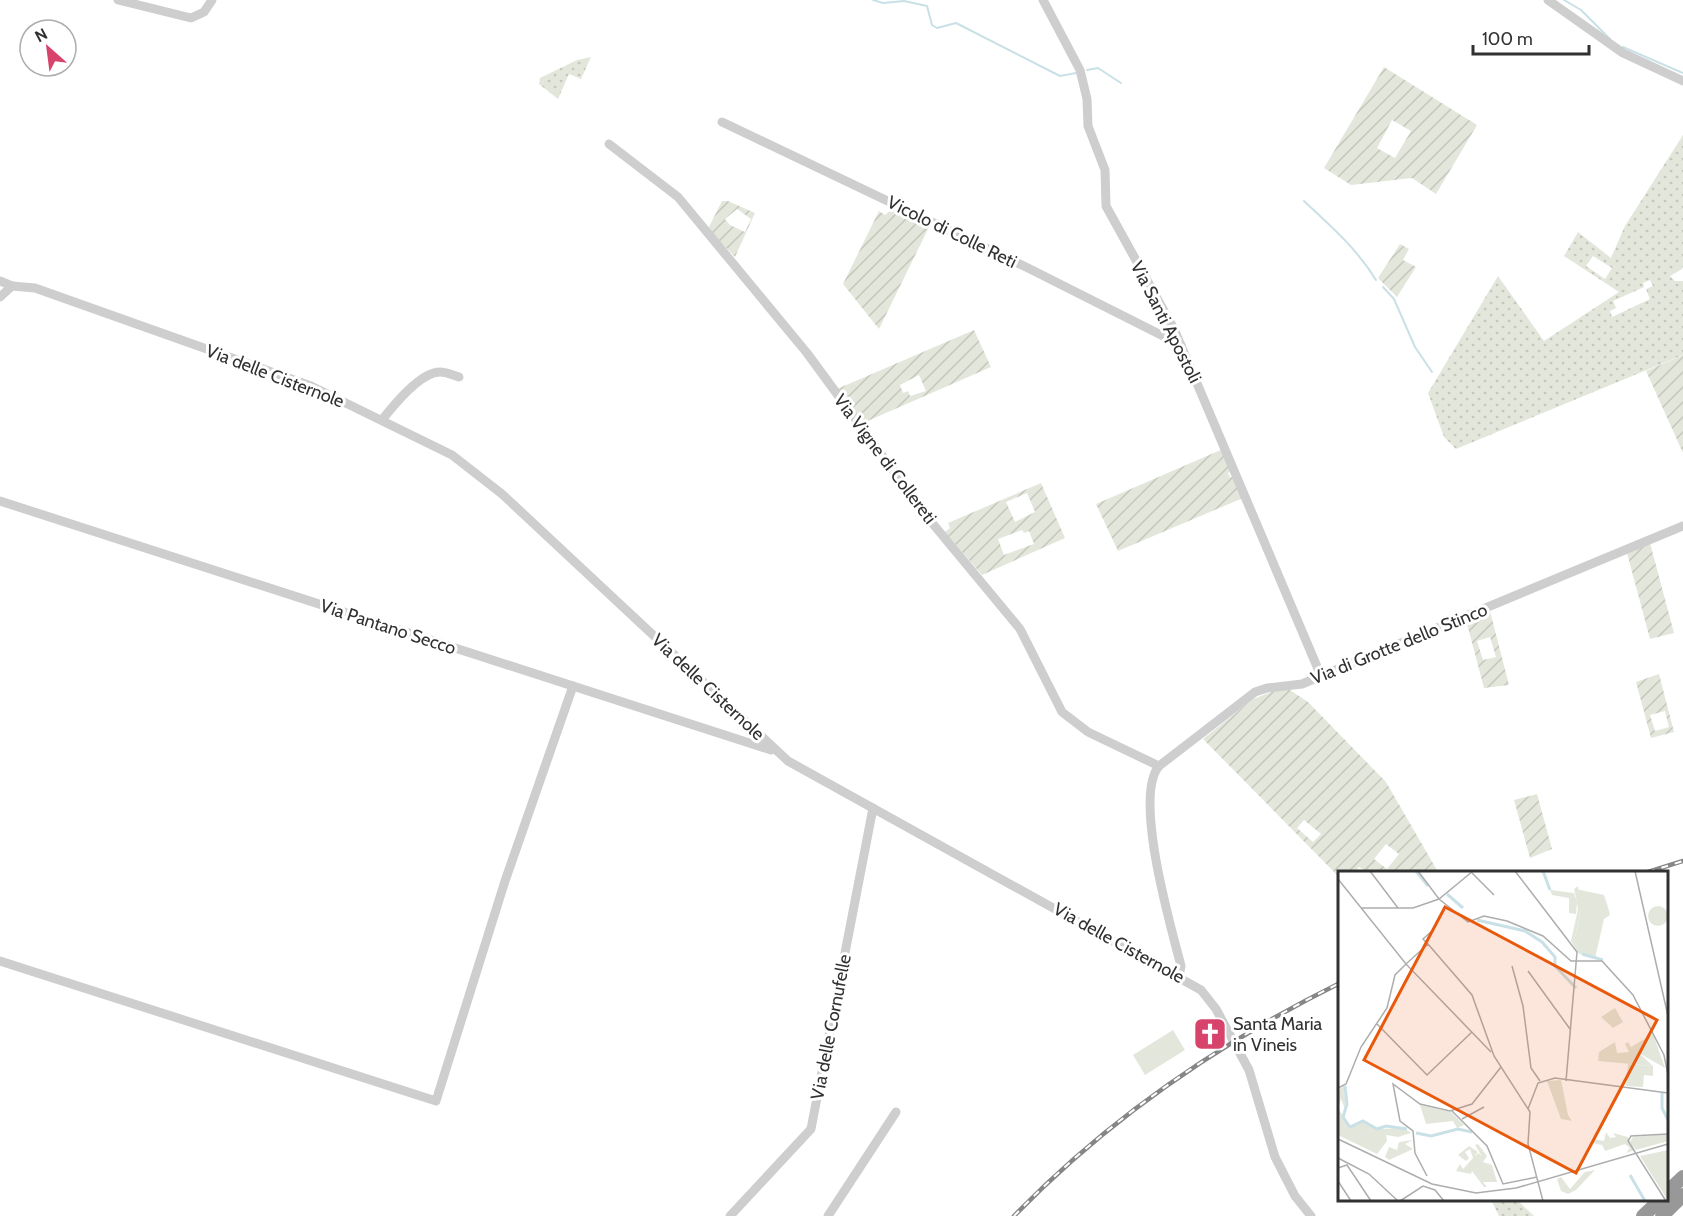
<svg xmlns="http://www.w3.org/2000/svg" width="1683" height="1216" font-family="Cabin,sans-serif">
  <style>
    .grass { fill: url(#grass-dots); fill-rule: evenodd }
    .garden { fill: url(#garden-furrows); fill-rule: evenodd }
    .pitch { fill: #e3e7db }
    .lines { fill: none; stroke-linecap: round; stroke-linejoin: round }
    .stream { stroke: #c9e1e6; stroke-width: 2 }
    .minor { stroke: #cecece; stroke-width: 9 }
    .highway { stroke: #989898; stroke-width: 14 }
    .rail-casing { stroke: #868686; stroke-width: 4.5 }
    .rail { stroke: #fff; stroke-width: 2; stroke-dasharray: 7; stroke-linecap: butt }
    .labels { text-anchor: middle; stroke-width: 6; stroke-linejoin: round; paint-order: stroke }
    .street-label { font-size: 18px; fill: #313131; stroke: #fff }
    .poi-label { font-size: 18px; fill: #313131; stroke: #fff; text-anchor: start }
    .inset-river { fill: none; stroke: #c9e1e6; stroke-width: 3 }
    .inset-road { fill: none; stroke: #adadad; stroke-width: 1.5 }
    .view { fill: #e8590c; fill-opacity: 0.15; stroke: #e8590c; stroke-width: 3 }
    .inset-edge { fill: none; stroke: #313131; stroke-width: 3 }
  </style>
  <defs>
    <pattern id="grass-dots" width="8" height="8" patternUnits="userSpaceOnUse" patternTransform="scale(1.5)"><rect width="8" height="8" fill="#e3e7db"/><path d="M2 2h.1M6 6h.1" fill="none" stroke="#c3c7bc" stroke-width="1.8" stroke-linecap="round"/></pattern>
    <pattern id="garden-furrows" width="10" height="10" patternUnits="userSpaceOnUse" patternTransform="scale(1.5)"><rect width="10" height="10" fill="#e3e7db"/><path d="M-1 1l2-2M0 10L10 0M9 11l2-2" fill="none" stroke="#c3c7bc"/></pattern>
  </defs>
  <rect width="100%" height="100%" fill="#fff"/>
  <!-- grass -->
  <g class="grass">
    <polygon points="591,57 581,79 569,74 558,99 539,84 540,78 577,60"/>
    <path d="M1683,135V265L1682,269L1670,276L1675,281H1683V355L1456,449L1444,437L1428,393L1498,276L1544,341L1619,292L1564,256L1578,232L1611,258L1625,226ZM1593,256L1612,268L1605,279L1586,266ZM1650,280L1653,286L1646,289L1650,299L1612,317L1610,311L1616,308L1613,301L1644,287L1643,283Z"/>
    <polygon points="1491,1200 1517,1200 1534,1216 1499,1216"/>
  </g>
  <!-- garden -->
  <g class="garden">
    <path d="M1384,67L1477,125L1436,194L1412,178L1351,185L1324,168ZM1392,120L1411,131L1395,158L1377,148Z"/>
    <path d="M722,201H728L755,213L735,257L708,229ZM737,209L751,219L745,232L730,225L725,219Z"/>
    <polygon points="893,208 930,225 879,329 843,284 879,211 885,215"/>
    <polygon points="1400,244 1409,249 1403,260 1416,267 1397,297 1378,278"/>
    <path d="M974,330L991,367L863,423L837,389ZM919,375L926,391L910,396L908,391L903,393L900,385Z"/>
    <polygon points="1683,355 1683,453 1646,371"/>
    <polygon points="1223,449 1232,470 1228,473 1230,477 1234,477 1243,498 1118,551 1096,504"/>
    <path d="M1041,483L1065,538L982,575L945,532L950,528L948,523ZM1027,493L1035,512L1015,522L1006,502ZM1022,530L1024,533L1029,531L1034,544L1004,555L998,539Z"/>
    <polygon points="1650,543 1674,633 1650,639 1627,553"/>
    <path d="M1490,611L1509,685L1484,688L1466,620ZM1490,637L1496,657L1483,660L1477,641Z"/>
    <path d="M1659,674L1674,732L1651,738L1636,682ZM1665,711L1669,727L1655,731L1650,715Z"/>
    <path d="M1279,689L1290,690L1308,702L1386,782L1438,872H1367L1359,867L1354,872H1340L1339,877L1203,739L1253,699ZM1304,820L1321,834L1313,842L1297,828ZM1386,844L1399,854L1387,869L1374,859Z"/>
    <polygon points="1537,794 1552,849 1530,858 1514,800"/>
  </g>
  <!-- pitch -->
  <polygon class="pitch" points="1173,1030 1185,1050 1145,1075 1133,1055"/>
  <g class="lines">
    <!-- stream -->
    <g class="stream">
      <polyline points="873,0 883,3 904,1 927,6 932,25 937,28 956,23 1060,76 1076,73"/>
      <polyline points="1564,0 1581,10 1610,39"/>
      <polyline points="1623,47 1683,73"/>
      <polyline points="1087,70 1098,68 1121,83"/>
      <path d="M1304,201C1331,226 1357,249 1376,280"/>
      <polyline points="1383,287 1394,299 1415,347 1432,372"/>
    </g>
    <!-- minor -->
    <g class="minor">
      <polyline points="118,0 191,18 204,12 212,0"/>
      <polyline points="1043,0 1080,70 1087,99 1088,126 1105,170 1106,206 1174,329 1321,676"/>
      <polyline points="1548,0 1623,53 1683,81"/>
      <polyline points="722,122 1028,268 1181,345"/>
      <polyline points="609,144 678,197 807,353 928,518 1020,629 1062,712 1088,732 1159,766"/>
      <polyline points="0,281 12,286"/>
      <polyline points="0,297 12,286 35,288 311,386 452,455 502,494 788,761 1201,990 1216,1009 1249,1070 1275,1157 1295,1196 1311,1216"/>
      <path d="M382,420C393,406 420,372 440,372C446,372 453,375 459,377"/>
      <polyline points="0,501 771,750"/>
      <polyline points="0,961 436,1101 505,881 573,686"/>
      <path d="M1179,976L1181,966C1171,927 1133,797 1159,766L1255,692L1267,688L1302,684L1683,526"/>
      <polyline points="730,1216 811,1129 873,808"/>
      <polyline points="828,1216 896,1112"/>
    </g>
    <!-- highway -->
    <g class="highway">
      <polyline points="1666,1193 1683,1177"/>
      <polyline points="1643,1216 1660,1200"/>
      <polyline points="1662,1216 1683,1195"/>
    </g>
    <defs>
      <g id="rail">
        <polyline points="1648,872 1683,861"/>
        <path d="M1014,1216C1108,1119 1219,1043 1340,983"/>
      </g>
    </defs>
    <!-- rail casing -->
    <use href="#rail" class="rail-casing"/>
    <!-- rail -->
    <use href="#rail" class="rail"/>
  </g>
  <!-- icons -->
  <defs>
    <symbol id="church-square" viewBox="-11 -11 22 22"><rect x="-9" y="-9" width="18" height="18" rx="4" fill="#d8436c" stroke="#fff"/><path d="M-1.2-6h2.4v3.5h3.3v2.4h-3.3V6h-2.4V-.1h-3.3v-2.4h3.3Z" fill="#fff"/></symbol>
  </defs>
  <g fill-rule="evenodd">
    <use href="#church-square" x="1191" y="1015" width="38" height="38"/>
  </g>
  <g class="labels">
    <!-- street labels -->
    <g class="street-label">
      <text transform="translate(952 232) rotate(26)" y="6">Vicolo di Colle Reti</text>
      <text transform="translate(1166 322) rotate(63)" y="6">Via Santi Apostoli</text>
      <text transform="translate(275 376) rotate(21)" y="6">Via delle Cisternole</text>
      <text transform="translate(885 459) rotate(53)" y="6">Via Vigne di Collereti</text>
      <text transform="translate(388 627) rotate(18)" y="6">Via Pantano Secco</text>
      <text transform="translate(1399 644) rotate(-22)" y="6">Via di Grotte dello Stinco</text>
      <text transform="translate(708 687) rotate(43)" y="6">Via delle Cisternole</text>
      <text transform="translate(1119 943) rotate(29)" y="6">Via delle Cisternole</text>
      <text transform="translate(831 1027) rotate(-79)" y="6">Via delle Cornufelle</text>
    </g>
    <!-- poi labels -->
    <g class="poi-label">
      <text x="1233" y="1030">Santa Maria<tspan x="1233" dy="21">in Vineis</tspan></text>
    </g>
  </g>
  <!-- overview -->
  <g transform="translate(1338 871)">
    <rect width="330" height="330" fill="#fff"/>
    <path d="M238,18L266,24L270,36L272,44L266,48L258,83H245L236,70L242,44ZM310 45a10 10 0 1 1 20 0a10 10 0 1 1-20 0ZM315,163L327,197L301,182L315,195L260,190L261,181L277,171L279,182L291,181L287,173L290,171L293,176ZM268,261L272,267L278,266L275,262L290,266L297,279L288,282L292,277L287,273L267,280L264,274L254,272L255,268L266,270ZM330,263V270L298,279L292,271L295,266ZM257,299L238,319L230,323L223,320L219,308L223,306L232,318L247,301Z" fill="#e3e7db"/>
    <path d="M6,215L8,240L3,228L0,237L12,256L25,250L39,258L66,257L73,262L60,266L48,264L49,270L39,283L0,264V219Z" fill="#e3e7db"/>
    <path d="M240,15L242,44L236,70L245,82L258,83V85L241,83L233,70L240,38L239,32L238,43L231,42V27L214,24L212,19L236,22L239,31L236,18ZM277,137L285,151L275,157L263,146ZM290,193L315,195V205L306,204L305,216L288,215ZM223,209L230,244L234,250L223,248L209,210ZM82,234L113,241L126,254L119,257L115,250L88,253ZM75,269L67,273L75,278L51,289L47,286L51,276L59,279L61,271ZM140,273L149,285L145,291L154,294L159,311H145L149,316L162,315L150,316H146L134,300L133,303L118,300L122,293L125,298L135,287L132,278L127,281L131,287L128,290L120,284L131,275L140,281L136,285L141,282L145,287L137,274ZM330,279L329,321L330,330L302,285Z" fill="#e3e7db"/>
    <path class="inset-river" d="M78,0L90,15M205,0L212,19M109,23L125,37M139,49L187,60L204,71L217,86V95L238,117M244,83L265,89M7,215L9,233L5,246L12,256L25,250L39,258L48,255L69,258M324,222V237L330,249M78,262L93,265L120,258L134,261M292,304L307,330"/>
    <path class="inset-road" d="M32,0L60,37M80,0L101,28L130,51L146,45L169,50L205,65L233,90H264L295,124L326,184L330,204M177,0L239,81L228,210M297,0L330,145M134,2L156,24M0,8L68,93L90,73L134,124L156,185L192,241L190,273L205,330M23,37H75L101,28L135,0M90,73L85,68L95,59M174,95L185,135L193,197L202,210M190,100L232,158M39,153L89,204L134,161M0,217L8,213L23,176L49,137L57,104L68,93L153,181M190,238L200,212L217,207L330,222M114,240L149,275L165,313L199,306M124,248L146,236M0,268L94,313L138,322L178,317L330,273M0,287L31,303L60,330M0,297L9,294L33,330M89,305L77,282L75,260L62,250L55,213L82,233L112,240L134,233L163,196M0,310L13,330M62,330L85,315L97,319L106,330M328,330L290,270L293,265L330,263"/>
    <path class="view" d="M107,36L319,149L238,302L26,189Z"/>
    <rect width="330" height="330" class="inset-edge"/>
  </g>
  <!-- north arrow -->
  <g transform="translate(48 48) rotate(332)"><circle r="28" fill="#ffffff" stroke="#adadad" stroke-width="1.5"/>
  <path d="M0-4.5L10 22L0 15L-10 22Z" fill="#d8436c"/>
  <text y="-9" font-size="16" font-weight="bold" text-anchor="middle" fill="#313131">N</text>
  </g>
  <!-- scale -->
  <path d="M1473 45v9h116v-9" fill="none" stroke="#313131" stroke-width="3"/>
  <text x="1482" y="45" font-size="18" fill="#313131" stroke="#ffffff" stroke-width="4.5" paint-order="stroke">100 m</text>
</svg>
